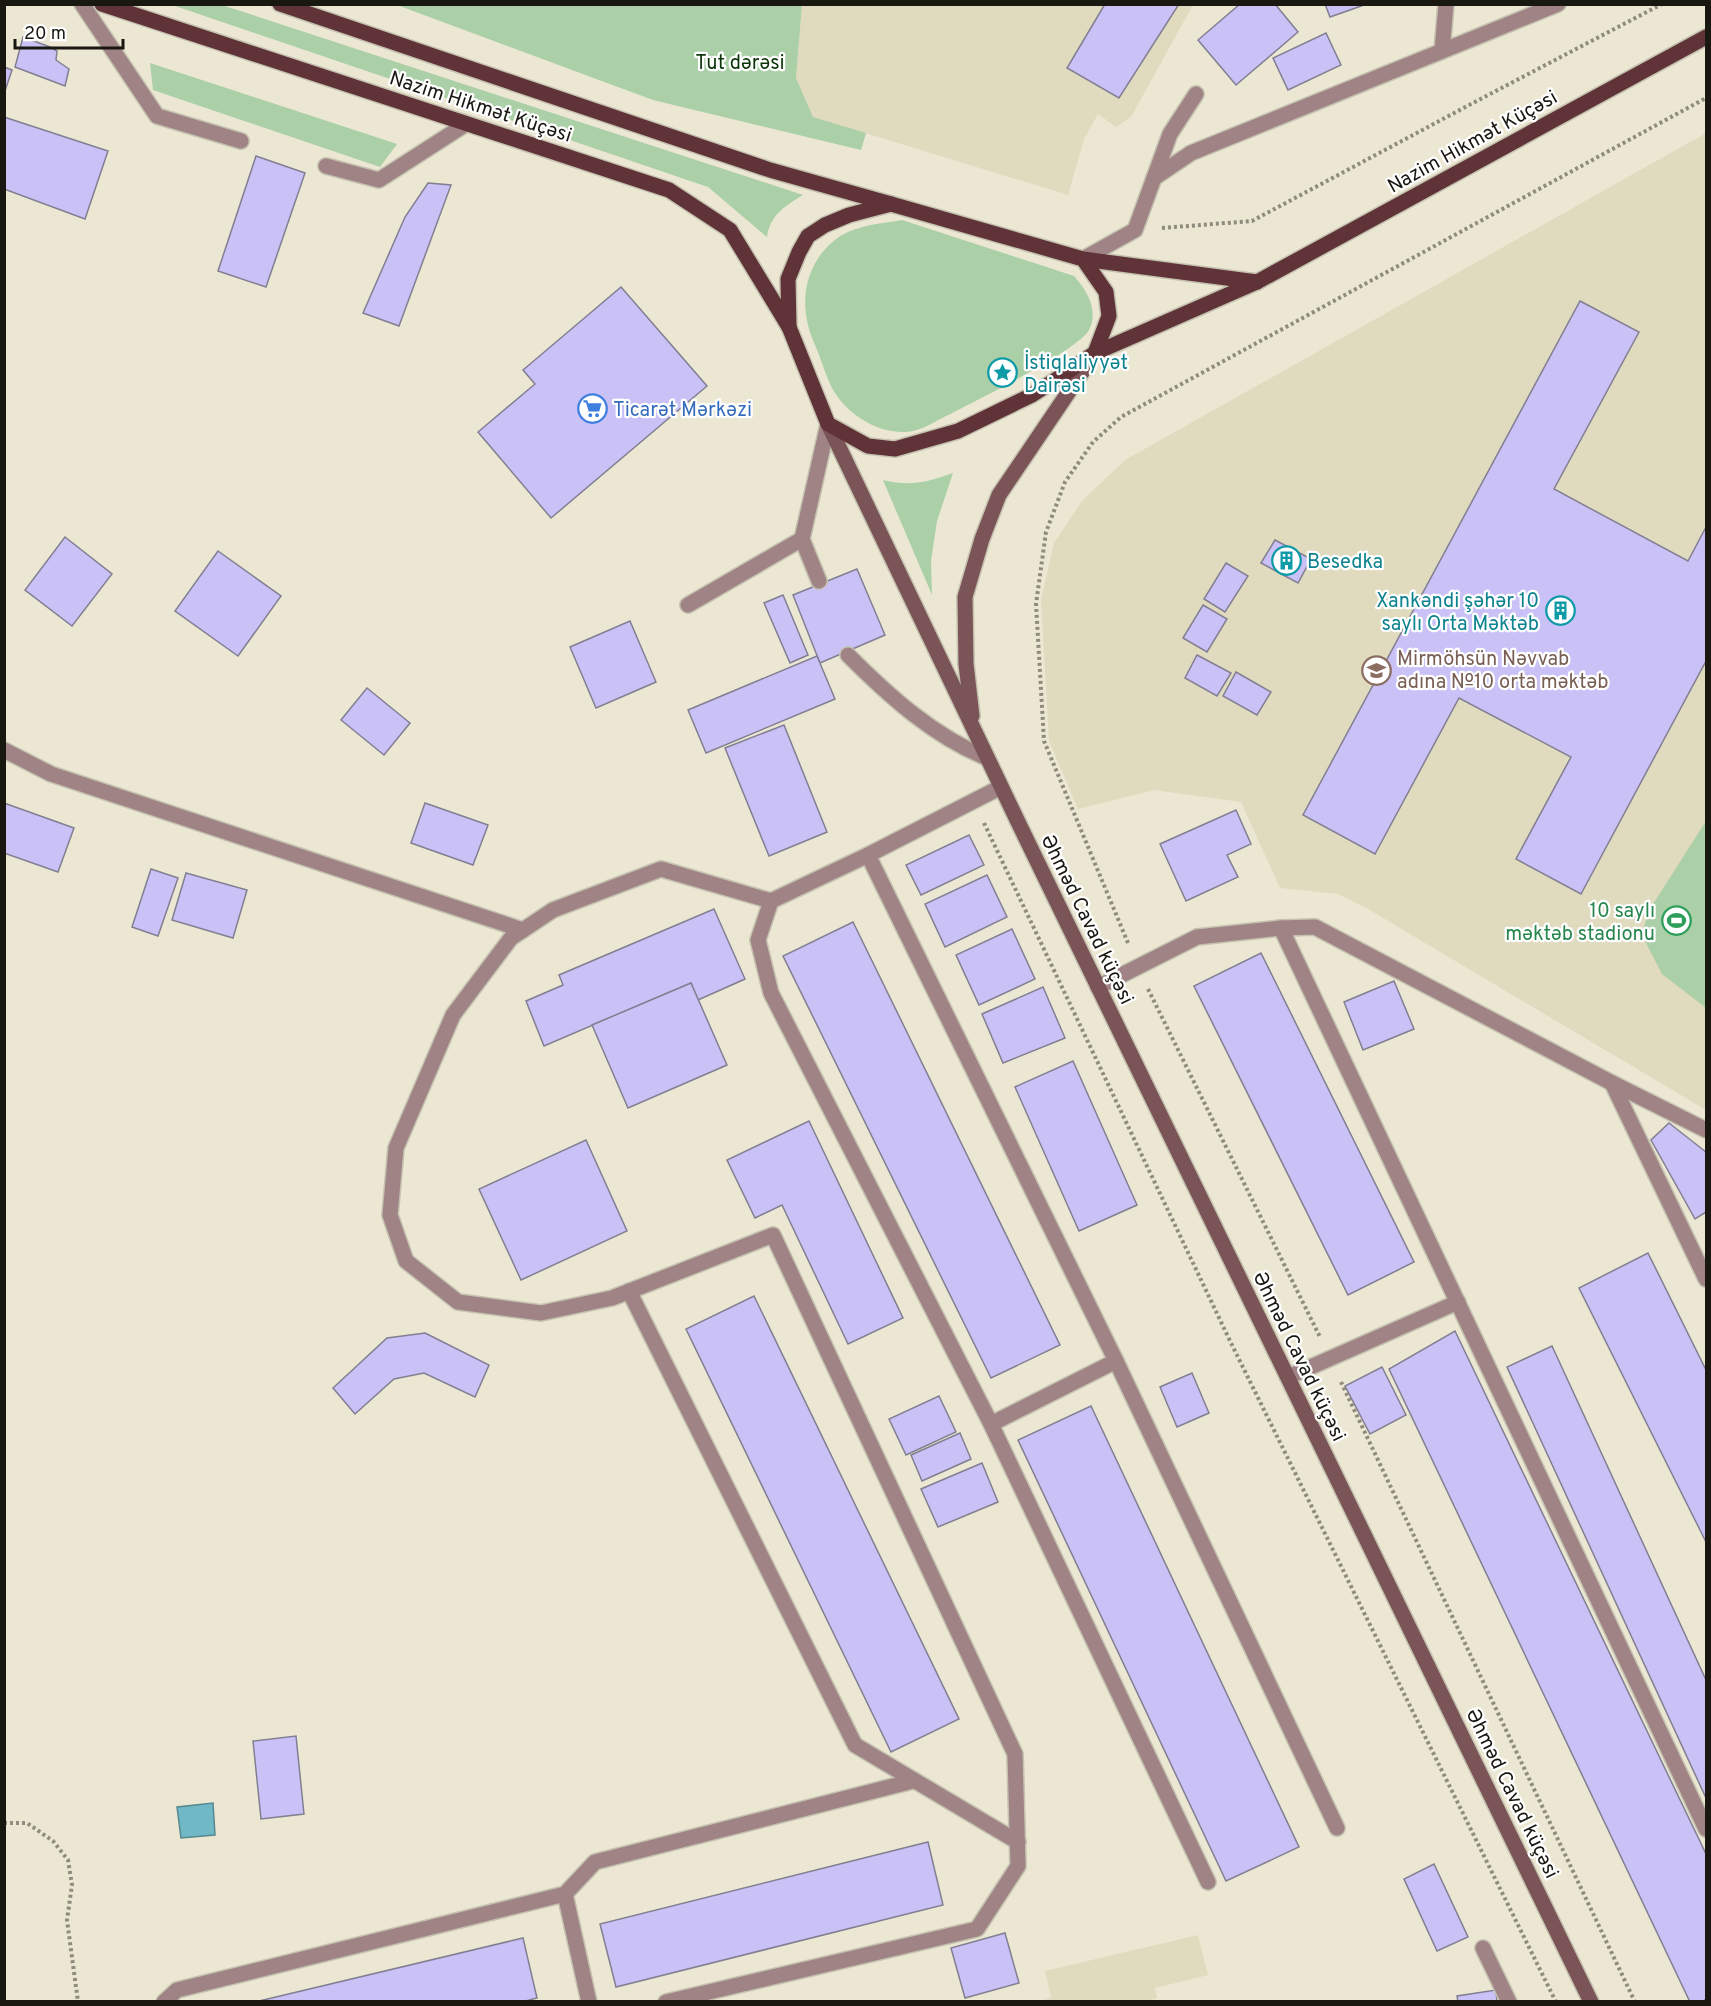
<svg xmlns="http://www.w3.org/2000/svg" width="1711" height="2006" font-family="Overpass,sans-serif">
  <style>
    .built { fill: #e0dabf }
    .green { fill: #abcfa7 }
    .water { fill: #70b8c6; stroke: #56888f; stroke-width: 1.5 }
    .building { fill: #cac1f7; stroke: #817f91; stroke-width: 1.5 }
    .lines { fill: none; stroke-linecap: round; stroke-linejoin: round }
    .lane-casing { stroke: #c5c2b0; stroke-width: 18 }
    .street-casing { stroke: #c5c2b0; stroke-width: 18 }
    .secondary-casing { stroke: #c5c2b0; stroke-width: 18 }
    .primary-casing { stroke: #c5c2b0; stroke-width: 18 }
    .path { stroke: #8f8c7e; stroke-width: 4; stroke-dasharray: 3 3; stroke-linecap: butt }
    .lane { stroke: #9f8385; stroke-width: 15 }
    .street { stroke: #9f8385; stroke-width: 15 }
    .secondary { stroke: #7a5457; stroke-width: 15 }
    .primary { stroke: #5f3337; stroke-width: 15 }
    .labels { text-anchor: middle; stroke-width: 4.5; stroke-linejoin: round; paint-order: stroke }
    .park-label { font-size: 20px; fill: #0a3408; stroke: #fff }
    .street-label { font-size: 20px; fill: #181710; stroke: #fff }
    .culture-label { font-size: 20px; fill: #0d838f; stroke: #fff; text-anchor: start }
    .shop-label { font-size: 20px; fill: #366cbe; stroke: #fff; text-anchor: start }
    .education-label { font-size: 20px; fill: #785e54; stroke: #fff; text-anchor: start }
    .leisure-label { font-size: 20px; fill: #27864d; stroke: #fff; text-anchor: end }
  </style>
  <rect width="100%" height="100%" fill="#ebe7d3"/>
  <!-- built -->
  <g class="built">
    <polygon points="802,5 1193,5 1131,117 1116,127 1098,114 1084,139 1068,195 813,117 796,78"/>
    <polygon points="1706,133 1706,1110 1368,909 1338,894 1280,888 1241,802 1154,790 1078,809 1049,741 1041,600 1054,543 1082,501 1125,460"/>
    <polygon points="1198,1935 1208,1975 1155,1988 1157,1998 1141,2002 1042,2001 1051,1997 1045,1971"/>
  </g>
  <!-- green -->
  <g class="green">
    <path d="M172,5H222L803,195C785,206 770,215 767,237L708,187Z"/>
    <polygon points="397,5 802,5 796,78 813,117 866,133 861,150 653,100"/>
    <polygon points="150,63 397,144 380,167 153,90"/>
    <path d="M902,220L1074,276C1087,291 1099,310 1089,330C1077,352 959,409 931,424C923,428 914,432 905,432C875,433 844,412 831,386C826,376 823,365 819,355C816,346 810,335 808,325C800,293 809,260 836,239C855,225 880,224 902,220Z"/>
    <path d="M953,473L937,521L931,561L932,595L883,480C912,487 926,482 953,473Z"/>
    <polygon points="1706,821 1706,1008 1662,974 1646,943 1643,931 1648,912"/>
  </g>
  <!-- water -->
  <polygon class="water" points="213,1803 215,1835 181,1838 177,1807"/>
  <!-- building -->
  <g class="building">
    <polygon points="1105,4 1179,4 1119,98 1067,68"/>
    <polygon points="1240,4 1275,4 1298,32 1236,85 1198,40"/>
    <polygon points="1325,4 1367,4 1330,17"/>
    <polygon points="1326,33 1341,65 1288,90 1273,58"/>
    <polygon points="23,37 50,47 57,51 56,60 69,69 65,86 15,67"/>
    <polygon points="4,67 12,70 4,94"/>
    <polygon points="4,117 108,151 85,219 4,189"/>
    <polygon points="256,156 305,173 266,287 218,271"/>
    <polygon points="428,183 451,185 399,326 363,313 405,217"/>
    <polygon points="621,287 707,386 551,518 478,432 535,384 523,370"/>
    <polygon points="1580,301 1639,332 1554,489 1688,561 1706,527 1706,661 1581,894 1516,859 1571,757 1459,698 1375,854 1303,815"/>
    <polygon points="65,537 112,574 72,626 25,590"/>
    <polygon points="1275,540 1311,559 1298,583 1261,563"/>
    <polygon points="218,551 281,596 238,656 175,611"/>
    <polygon points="1226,563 1248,576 1225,612 1204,599"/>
    <polygon points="857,569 885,635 820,663 793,595"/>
    <polygon points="783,595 808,655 790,663 764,603"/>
    <polygon points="1203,605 1227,619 1207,652 1183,638"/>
    <polygon points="630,621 656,682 596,708 570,647"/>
    <polygon points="1197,655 1231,673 1217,696 1185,678"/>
    <polygon points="817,656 835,699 706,753 688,710"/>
    <polygon points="1236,672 1271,692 1257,715 1223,696"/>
    <polygon points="367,688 410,723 384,755 341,720"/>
    <polygon points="784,725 827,832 769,856 725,748"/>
    <polygon points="4,803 74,828 58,872 4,853"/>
    <polygon points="425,803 488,825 473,865 411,843"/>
    <polygon points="1236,810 1251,844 1227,855 1238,877 1186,901 1160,844"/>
    <polygon points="969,835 984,865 921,895 906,865"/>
    <polygon points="151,869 178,878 158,936 132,927"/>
    <polygon points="186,873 247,890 233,938 172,920"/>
    <polygon points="987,875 1007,917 945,947 925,904"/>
    <polygon points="714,909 745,979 698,1000 691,983 544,1046 526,1001 563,985 559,975"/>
    <polygon points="853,922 1060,1345 991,1378 783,956"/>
    <polygon points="1012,929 1035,979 979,1005 956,955"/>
    <polygon points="1261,953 1414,1262 1348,1295 1194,986"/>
    <polygon points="1394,981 1414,1029 1363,1050 1344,1002"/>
    <polygon points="691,983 727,1065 628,1108 592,1025"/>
    <polygon points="1043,987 1065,1038 1003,1063 982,1014"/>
    <polygon points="1073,1061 1137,1205 1079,1231 1015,1087"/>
    <polygon points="809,1121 903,1318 848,1344 782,1205 755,1218 727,1160"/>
    <polygon points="1669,1123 1706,1152 1706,1212 1695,1219 1651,1140"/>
    <polygon points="586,1140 627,1231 521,1280 479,1189"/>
    <polygon points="1648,1253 1706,1370 1706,1542 1579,1288"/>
    <polygon points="754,1296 959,1719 891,1752 686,1329"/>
    <polygon points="1455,1331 1706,1854 1706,1999 1702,2002 1690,2002 1389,1369"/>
    <polygon points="425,1333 489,1365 475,1397 424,1373 394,1379 355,1414 333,1388 387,1338"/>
    <polygon points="1552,1346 1706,1680 1706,1798 1507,1367"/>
    <polygon points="1382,1367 1406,1415 1370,1434 1345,1386"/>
    <polygon points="1192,1373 1209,1413 1177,1427 1160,1387"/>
    <polygon points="939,1396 956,1432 906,1455 889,1419"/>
    <polygon points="1091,1406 1299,1847 1226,1881 1018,1440"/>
    <polygon points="960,1433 971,1459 922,1481 911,1455"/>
    <polygon points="982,1463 998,1502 938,1527 921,1489"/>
    <polygon points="296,1736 304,1814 261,1819 253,1741"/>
    <polygon points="928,1842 943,1905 616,1987 600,1924"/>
    <polygon points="1434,1864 1468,1937 1437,1951 1404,1879"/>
    <polygon points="1005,1933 1019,1983 965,1998 951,1948"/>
    <polygon points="523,1938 537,1998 522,2002 255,2002"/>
    <polygon points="1496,1990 1497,2002 1458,2002 1457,1996"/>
  </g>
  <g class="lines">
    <defs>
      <g id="lane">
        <polyline points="82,4 157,116 241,141"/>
        <polyline points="1442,51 1446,4"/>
        <polyline points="326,166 379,180 466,124"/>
        <polyline points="1154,178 1191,153 1558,4"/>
        <polyline points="1083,259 1135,230 1170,134 1196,94"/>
        <polyline points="819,581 802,539 828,424"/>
        <polyline points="688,605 802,539"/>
        <path d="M848,655C889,696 933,736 987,758"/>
        <polyline points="4,750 51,774 523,930"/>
        <polyline points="868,855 1116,1361 1337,1828"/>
        <polyline points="629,1291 855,1745 1018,1842"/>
        <polyline points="991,1424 1116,1361"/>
        <polyline points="565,1894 589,2002"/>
        <polyline points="1483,1948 1509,2002"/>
        <polyline points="164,2002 177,1990 565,1894 595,1862 913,1781"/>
      </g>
      <g id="street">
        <polyline points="771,901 758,940 771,993 991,1424 1208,1882"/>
        <polyline points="1281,928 1706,1829"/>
        <polyline points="1098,987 1197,937 1281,928 1315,927 1612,1083 1706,1130"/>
        <polyline points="1612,1083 1706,1279"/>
        <polyline points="1288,1377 1458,1302"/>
        <polyline points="666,2002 977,1929 1018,1866 1015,1754 773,1235 612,1298 541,1313 458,1302 406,1261 390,1215 396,1148 453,1015 511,938 553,910 661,869 771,901 868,855 1001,787"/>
      </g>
      <g id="secondary">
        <polyline points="828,424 1019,824 1591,2002"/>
        <polyline points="972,716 966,664 965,597 982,539 999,495 1095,353"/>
      </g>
      <g id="primary">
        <polyline points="102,4 669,190 730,230 789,327"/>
        <polyline points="280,4 770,170 891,204"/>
        <polyline points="1083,259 1106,292 1109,316 1095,353 1060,377 1032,395 958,431 895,449 868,446 828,424 789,327 788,279 799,252 808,236 825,225 849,215 891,204 1083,259 1257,282"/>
        <polyline points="1095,353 1257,282 1706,37"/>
      </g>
    </defs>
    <!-- lane casing -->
    <use href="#lane" class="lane-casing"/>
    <!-- street casing -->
    <use href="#street" class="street-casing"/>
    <!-- secondary casing -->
    <use href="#secondary" class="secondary-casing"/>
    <!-- primary casing -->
    <use href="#primary" class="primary-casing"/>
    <!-- path -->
    <g class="path">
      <polyline points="1162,228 1252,221 1471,104 1662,4"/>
      <polyline points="984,823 1231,1343 1556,2002"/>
      <polyline points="1128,943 1044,741 1036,604 1046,532 1065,482 1093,442 1121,417 1706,98"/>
      <polyline points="1148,989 1320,1337"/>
      <polyline points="1341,1382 1635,2002"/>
      <polyline points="4,1823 27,1823 53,1841 68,1860 72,1885 67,1920 78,2002"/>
    </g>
    <!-- lane -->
    <use href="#lane" class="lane"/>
    <!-- street -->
    <use href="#street" class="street"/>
    <!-- secondary -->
    <use href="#secondary" class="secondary"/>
    <!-- primary -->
    <use href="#primary" class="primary"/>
  </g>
  <!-- icons -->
  <defs>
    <symbol id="sight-ring" viewBox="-11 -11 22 22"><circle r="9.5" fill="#fff" stroke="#0f9aa8" stroke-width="1.5"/><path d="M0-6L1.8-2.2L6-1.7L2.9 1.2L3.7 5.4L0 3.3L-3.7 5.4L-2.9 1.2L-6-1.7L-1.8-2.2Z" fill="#0f9aa8"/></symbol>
    <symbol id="supermarket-ring" viewBox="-11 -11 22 22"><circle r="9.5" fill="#fff" stroke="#3f7fe0" stroke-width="1.5"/><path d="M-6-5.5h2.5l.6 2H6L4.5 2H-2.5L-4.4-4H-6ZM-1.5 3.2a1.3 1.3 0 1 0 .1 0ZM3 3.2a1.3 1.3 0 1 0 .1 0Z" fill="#3f7fe0"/></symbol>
    <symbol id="building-ring" viewBox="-11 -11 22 22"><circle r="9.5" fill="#fff" stroke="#0f9aa8" stroke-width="1.5"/><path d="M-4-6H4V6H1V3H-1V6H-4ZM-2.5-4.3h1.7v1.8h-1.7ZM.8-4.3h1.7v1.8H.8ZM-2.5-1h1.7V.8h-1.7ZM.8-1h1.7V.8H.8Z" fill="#0f9aa8"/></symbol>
    <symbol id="school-ring" viewBox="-11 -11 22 22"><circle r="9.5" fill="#fff" stroke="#8d6e63" stroke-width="1.5"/><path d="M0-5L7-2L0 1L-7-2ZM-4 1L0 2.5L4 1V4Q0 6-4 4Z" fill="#8d6e63"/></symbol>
    <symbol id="stadium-ring" viewBox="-11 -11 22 22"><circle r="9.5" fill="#fff" stroke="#2e9e5b" stroke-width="1.5"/><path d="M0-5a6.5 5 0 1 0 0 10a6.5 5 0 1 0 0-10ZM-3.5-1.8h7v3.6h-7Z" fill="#2e9e5b"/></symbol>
  </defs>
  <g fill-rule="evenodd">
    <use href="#sight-ring" x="986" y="356" width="33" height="33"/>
    <use href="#supermarket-ring" x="576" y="392" width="33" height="33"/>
    <use href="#building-ring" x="1270" y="544" width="33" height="33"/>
    <use href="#building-ring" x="1544" y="594" width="33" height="33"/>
    <use href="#school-ring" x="1360" y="654" width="33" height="33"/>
    <use href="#stadium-ring" x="1660" y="904" width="33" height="33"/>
  </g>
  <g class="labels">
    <!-- park labels -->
    <g class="park-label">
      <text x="740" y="69">Tut dərəsi</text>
    </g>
    <!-- street labels -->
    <g class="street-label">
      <text transform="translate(481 106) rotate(18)" y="7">Nazim Hikmət Küçəsi</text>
      <text transform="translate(1472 141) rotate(-29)" y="7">Nazim Hikmət Küçəsi</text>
      <text transform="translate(1088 919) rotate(64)" y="7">Əhməd Cavad küçəsi</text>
      <text transform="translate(1300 1356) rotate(64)" y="7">Əhməd Cavad küçəsi</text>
      <text transform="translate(1513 1793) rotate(64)" y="7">Əhməd Cavad küçəsi</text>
    </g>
    <!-- culture labels -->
    <g class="culture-label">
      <text x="1024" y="369">İstiqlaliyyət<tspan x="1024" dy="23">Dairəsi</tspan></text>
      <text x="1307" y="568">Besedka</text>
      <text x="1539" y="607" text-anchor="end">Xankəndi şəhər 10<tspan x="1539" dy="23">saylı Orta Məktəb</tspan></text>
    </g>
    <!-- shop labels -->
    <g class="shop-label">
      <text x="613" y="416">Ticarət Mərkəzi</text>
    </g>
    <!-- education labels -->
    <g class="education-label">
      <text x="1397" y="665">Mirmöhsün Nəvvab<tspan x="1397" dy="23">adına №10 orta məktəb</tspan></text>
    </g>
    <!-- leisure labels -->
    <g class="leisure-label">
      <text x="1655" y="917">10 saylı<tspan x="1655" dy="23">məktəb stadionu</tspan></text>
    </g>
  </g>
  <!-- border -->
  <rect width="1711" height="2006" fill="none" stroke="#181710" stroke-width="12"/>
  <!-- scale -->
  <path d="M15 39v9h108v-9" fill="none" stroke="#181710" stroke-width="3"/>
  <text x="24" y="39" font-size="18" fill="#181710" stroke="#ffffff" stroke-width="4.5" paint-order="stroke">20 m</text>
</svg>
